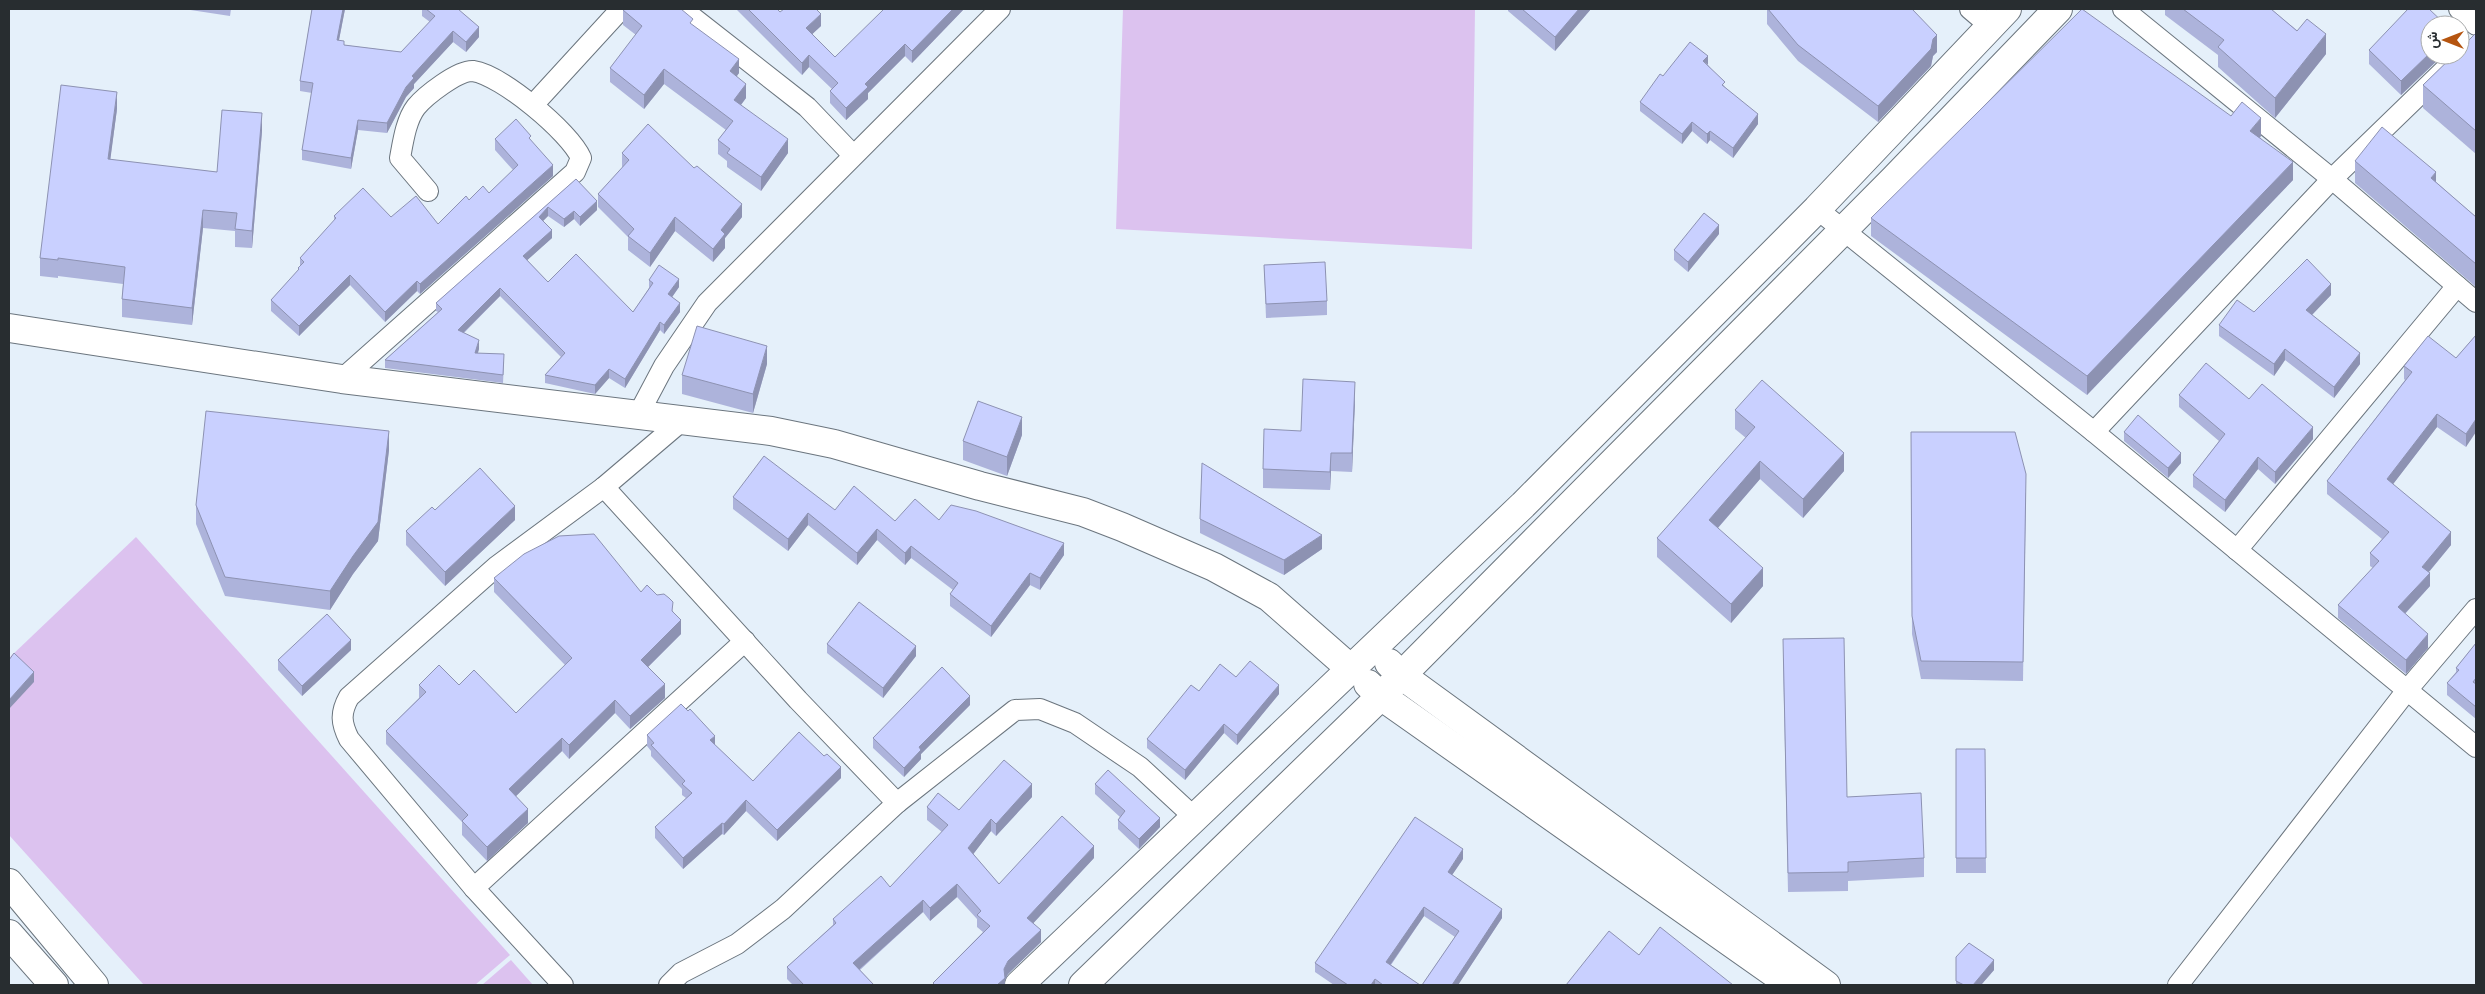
<svg xmlns="http://www.w3.org/2000/svg" width="2485" height="994" font-family="'Golos Text',Vazirmatn,sans-serif">
  <style>
    .green { fill: #dcc2ef }
    .lines { fill: none; stroke-linecap: round; stroke-linejoin: round }
    .street-casing { stroke: #6b757e; stroke-width: 22 }
    .secondary-casing { stroke: #6b757e; stroke-width: 30 }
    .primary-casing { stroke: #6b757e; stroke-width: 30 }
    .street { stroke: #fff; stroke-width: 20 }
    .secondary { stroke: #fff; stroke-width: 28 }
    .primary { stroke: #fff; stroke-width: 28 }
    .wall { fill: #adb3db }
    .shaded-wall { fill: #8d92b2 }
    .building { fill: #c9d0ff; stroke: #8d92b2 }
  </style>
  <rect width="100%" height="100%" fill="#e5f0fa"/>
  <!-- green -->
  <g class="green">
    <polygon points="1123,9 1475,9 1472,249 1116,229"/>
    <polygon points="136,537 510,955 475,985 144,985 9,835 9,658"/>
    <polygon points="511,960 533,985 482,985"/>
  </g>
  <g class="lines">
    <defs>
      <g id="street">
        <polyline points="682,9 807,107 853,155"/>
        <polyline points="1970,9 1990,26"/>
        <polyline points="2123,9 2332,179 2476,302"/>
        <polyline points="2459,9 2476,25"/>
        <polyline points="533,105 621,9"/>
        <polyline points="1817,209 2094,432 2476,747"/>
        <path d="M342,379L575,172L581,158C570,132 501,75 473,71C458,70 425,96 416,107C406,120 403,142 400,158L428,191"/>
        <polyline points="638,415 664,366 707,303 1000,9"/>
        <polyline points="2094,432 2332,179 2460,55"/>
        <polyline points="604,487 798,700 897,803"/>
        <polyline points="2237,550 2457,286"/>
        <polyline points="474,888 745,641"/>
        <path d="M563,985L474,888L349,739C341,723 340,713 349,697L497,566L604,487L684,419"/>
        <polyline points="669,985 681,973 737,944 783,909 897,803 1015,710 1040,709 1075,723 1140,767 1194,817"/>
        <polyline points="2178,985 2408,689 2476,609"/>
      </g>
      <polyline id="secondary" points="9,328 342,379 771,431 834,444 980,486 1083,512 1122,527 1214,567 1269,597 1352,670"/>
      <g id="primary">
        <polyline points="1389,663 1401,675 1826,985"/>
        <polyline points="1368,684 1381,696 1791,985"/>
        <polyline points="9,883 94,985"/>
        <polyline points="9,934 54,985"/>
        <polyline points="1019,985 1523,505 1817,209 2007,9"/>
        <polyline points="1083,985 1381,696 1894,179 2058,9"/>
      </g>
    </defs>
    <!-- street casing -->
    <use href="#street" class="street-casing"/>
    <!-- secondary casing -->
    <use href="#secondary" class="secondary-casing"/>
    <!-- primary casing -->
    <use href="#primary" class="primary-casing"/>
    <!-- street -->
    <use href="#street" class="street"/>
    <!-- secondary -->
    <use href="#secondary" class="secondary"/>
    <!-- primary -->
    <use href="#primary" class="primary"/>
  </g>
  <!-- wall -->
  <g class="wall">
    <polygon points="184,9 231,9 230,16"/>
    <polygon points="312,9 345,9 339,40 344,45 401,52 430,22 422,16 422,9 458,9 479,37 466,52 453,42 414,84 414,88 406,97 387,133 358,130 351,169 302,160 302,150 312,93 300,91 300,81"/>
    <polygon points="736,9 777,9 780,12 821,26 812,34 835,57 964,9 912,63 905,56 868,93 868,99 846,120 830,103 830,91 832,89 809,67 802,75"/>
    <polygon points="1508,9 1591,9 1555,51 1508,11"/>
    <polygon points="1767,9 1912,9 1937,52 1933,56 1931,66 1878,122 1798,61 1767,24"/>
    <polygon points="2165,9 2271,9 2326,54 2275,118 2218,67 2218,55 2165,15"/>
    <polygon points="623,10 693,25 739,73 737,76 746,98 741,105 788,153 761,191 727,167 727,161 718,154 718,140 726,130 664,84 644,109 610,82 610,68 636,35 623,25"/>
    <polygon points="2476,33 2476,154 2423,108 2423,85"/>
    <polygon points="2369,50 2430,55 2443,55 2401,95 2369,64"/>
    <polygon points="1708,65 1725,87 1758,124 1733,158 1710,140 1707,144 1692,131 1682,144 1640,111 1640,102 1663,76"/>
    <polygon points="117,109 110,160 217,172 262,131 252,248 235,247 235,231 203,228 192,325 122,317 122,299 123,284 58,276 58,278 40,276 40,258"/>
    <polygon points="2231,116 2261,136 2260,137 2293,180 2087,395 1871,236 1871,218"/>
    <polygon points="495,139 531,141 553,176 420,294 417,291 385,322 350,285 299,336 271,311 271,300 298,271 298,268 300,266 300,258 334,221 334,216 391,217 438,224 469,200 489,193 513,170 495,150"/>
    <polygon points="622,153 742,217 725,238 725,248 713,262 675,231 650,267 628,250 628,237 598,207 598,194 623,167 622,167"/>
    <polygon points="2355,161 2436,182 2476,217 2476,287 2355,183"/>
    <polygon points="576,179 597,210 580,226 574,219 564,227 548,216 543,221 552,238 527,260 548,282 633,312 649,288 649,280 679,287 672,297 680,312 664,334 660,330 625,388 609,378 595,394 545,383 545,375 561,357 500,296 464,333 479,349 478,353 504,362 503,383 385,368 385,360 438,312 436,311 436,303"/>
    <polygon points="1719,234 1688,272 1674,260 1674,250"/>
    <polygon points="1264,265 1327,301 1327,315 1266,318"/>
    <polygon points="2331,295 2312,315 2360,364 2334,398 2285,360 2274,376 2219,336 2219,325 2254,312"/>
    <polygon points="2476,335 2466,447 2437,427 2393,484 2451,545 2429,572 2430,586 2405,614 2428,648 2406,674 2338,618 2338,605 2373,568 2370,566 2370,553 2382,539 2327,494 2327,481 2405,380 2404,379 2404,366 2456,358"/>
    <polygon points="767,364 753,413 682,394 682,375"/>
    <polygon points="2179,395 2249,399 2313,439 2275,484 2258,469 2225,512 2193,487 2193,475 2219,441 2179,407"/>
    <polygon points="1355,400 1352,472 1331,471 1330,490 1263,488 1263,469 1301,431"/>
    <polygon points="1735,410 1844,471 1803,518 1760,479 1718,528 1763,586 1731,623 1657,557 1657,538 1746,438 1735,429"/>
    <polygon points="1911,432 2026,493 2023,681 1921,679 1912,634"/>
    <polygon points="2124,432 2181,463 2168,478 2124,441"/>
    <polygon points="1022,435 1007,476 963,460 963,441"/>
    <polygon points="389,450 378,541 353,574 330,610 225,596 196,524 196,505"/>
    <polygon points="733,497 835,510 895,521 939,520 1064,555 1040,590 1030,585 991,637 950,606 950,594 953,590 911,558 905,565 877,540 857,565 808,525 788,551 733,509"/>
    <polygon points="435,510 515,520 445,586 406,545 406,531"/>
    <polygon points="1200,519 1322,549 1284,575 1200,533"/>
    <polygon points="494,578 641,592 673,611 681,634 648,667 665,698 630,729 615,713 569,759 562,751 516,796 528,823 487,861 462,835 462,822 386,744 386,731 419,698 419,685 459,685 516,713 565,665 494,592"/>
    <polygon points="2476,643 2476,719 2447,695 2447,683 2456,672 2456,668"/>
    <polygon points="827,644 916,656 883,698 827,653"/>
    <polygon points="351,650 302,696 278,670 278,660"/>
    <polygon points="1783,658 1847,797 1924,858 1924,877 1848,881 1848,891 1788,892"/>
    <polygon points="1236,677 1279,694 1237,745 1224,733 1185,780 1147,748 1147,739 1199,691"/>
    <polygon points="970,705 921,754 921,759 904,777 873,748 873,738"/>
    <polygon points="647,735 715,745 753,781 841,778 777,841 746,811 724,835 722,834 683,869 655,838 655,827 686,798 682,795 682,789 651,756 651,751 647,746"/>
    <polygon points="1956,749 1985,749 1986,873 1956,873"/>
    <polygon points="1095,784 1160,827 1139,849 1118,829 1118,820 1120,817 1095,794"/>
    <polygon points="1032,797 996,836 991,831 973,854 999,884 1094,858 1033,923 1041,942 1008,974 1005,980 1005,985 933,985 933,983 983,932 977,927 977,919 957,897 930,921 923,912 860,970 874,985 793,985 787,979 787,967 833,925 833,919 890,887 942,832 927,820 927,807 959,810"/>
    <polygon points="1463,859 1452,875 1502,918 1458,985 1422,985 1455,937 1424,916 1391,965 1420,985 1334,985 1315,972 1315,963"/>
    <polygon points="1956,957 1994,970 1981,985 1956,985"/>
  </g>
  <!-- shaded-wall -->
  <g class="shaded-wall">
    <polygon points="343,9 345,9 337,50 337,40"/>
    <polygon points="953,9 964,9 912,63 912,51"/>
    <polygon points="1579,9 1591,9 1555,51 1555,37"/>
    <polygon points="821,14 821,26 806,40 806,28"/>
    <polygon points="479,27 479,37 466,52 466,42"/>
    <polygon points="453,31 453,42 414,84 414,88 406,97 387,133 387,123 412,76"/>
    <polygon points="2326,34 2326,54 2275,118 2275,98"/>
    <polygon points="1937,35 1937,52 1933,56 1931,66 1878,122 1878,106 1933,39"/>
    <polygon points="905,44 905,56 868,93 868,99 846,120 846,108 865,84"/>
    <polygon points="2430,53 2430,55 2443,55 2401,95 2401,81"/>
    <polygon points="809,55 809,67 802,75 802,63"/>
    <polygon points="1708,56 1708,65 1703,61"/>
    <polygon points="739,59 739,73 730,85 730,71"/>
    <polygon points="664,69 664,84 644,109 644,95"/>
    <polygon points="746,84 746,98 734,114 734,100"/>
    <polygon points="117,92 117,109 108,177 108,159"/>
    <polygon points="262,113 262,131 252,248 252,231"/>
    <polygon points="1758,114 1758,124 1733,158 1733,148"/>
    <polygon points="2261,118 2261,136 2250,149 2250,131"/>
    <polygon points="358,120 358,130 351,169 351,158"/>
    <polygon points="1692,122 1692,131 1682,144 1682,134"/>
    <polygon points="1710,131 1710,140 1707,144 1707,134"/>
    <polygon points="788,139 788,153 761,191 761,177"/>
    <polygon points="2293,162 2293,180 2087,395 2087,376"/>
    <polygon points="553,165 553,176 420,294 420,284"/>
    <polygon points="2436,172 2436,194 2431,178"/>
    <polygon points="597,201 597,210 580,226 580,217"/>
    <polygon points="742,204 742,217 725,238 725,248 713,262 713,249 721,230"/>
    <polygon points="548,207 548,216 539,225 539,217"/>
    <polygon points="203,210 203,228 192,325 192,308"/>
    <polygon points="574,211 574,219 564,227 564,219"/>
    <polygon points="675,217 675,231 650,267 650,253"/>
    <polygon points="1719,225 1719,234 1688,272 1688,262"/>
    <polygon points="552,230 552,238 523,264 523,256"/>
    <polygon points="350,275 350,285 299,336 299,326"/>
    <polygon points="679,279 679,287 668,303 668,294"/>
    <polygon points="417,281 417,291 385,322 385,312"/>
    <polygon points="2331,284 2331,295 2306,321 2306,310"/>
    <polygon points="500,288 500,296 458,338 458,330"/>
    <polygon points="680,303 680,312 664,334 664,325"/>
    <polygon points="660,322 660,330 625,388 625,379"/>
    <polygon points="479,340 479,349 475,361 475,353"/>
    <polygon points="767,346 767,364 753,413 753,394"/>
    <polygon points="2285,349 2285,360 2274,376 2274,364"/>
    <polygon points="2360,353 2360,364 2334,398 2334,387"/>
    <polygon points="609,369 609,378 595,394 595,385"/>
    <polygon points="1355,382 1355,400 1352,472 1352,453"/>
    <polygon points="2437,414 2437,427 2387,492 2387,479"/>
    <polygon points="1022,417 1022,435 1007,476 1007,457"/>
    <polygon points="2476,419 2476,432 2466,447 2466,434"/>
    <polygon points="2313,427 2313,439 2275,484 2275,472"/>
    <polygon points="389,431 389,450 378,541 353,574 330,610 330,591"/>
    <polygon points="1331,453 1331,471 1330,490 1330,472"/>
    <polygon points="1844,453 1844,471 1803,518 1803,499"/>
    <polygon points="2181,453 2181,463 2168,478 2168,468"/>
    <polygon points="2258,457 2258,469 2225,512 2225,500"/>
    <polygon points="1760,461 1760,479 1709,538 1709,520"/>
    <polygon points="515,506 515,520 445,586 445,572"/>
    <polygon points="808,513 808,525 788,551 788,539"/>
    <polygon points="877,529 877,540 857,565 857,553"/>
    <polygon points="2451,532 2451,545 2422,580 2422,567"/>
    <polygon points="1322,535 1322,549 1284,575 1284,560"/>
    <polygon points="1064,543 1064,555 1040,590 1040,578"/>
    <polygon points="911,546 911,558 905,565 905,553"/>
    <polygon points="1763,568 1763,586 1731,623 1731,604"/>
    <polygon points="1030,573 1030,585 991,637 991,626"/>
    <polygon points="2430,573 2430,586 2398,621 2398,607"/>
    <polygon points="681,620 681,634 641,674 641,660"/>
    <polygon points="2428,634 2428,648 2406,674 2406,660"/>
    <polygon points="351,640 351,650 302,696 302,686"/>
    <polygon points="916,646 916,656 883,698 883,688"/>
    <polygon points="34,672 34,682 9,709 9,700"/>
    <polygon points="665,684 665,698 630,729 630,716"/>
    <polygon points="1279,685 1279,694 1237,745 1237,735"/>
    <polygon points="970,696 970,705 921,754 921,759 904,777 904,768 919,747"/>
    <polygon points="615,700 615,713 569,759 569,745"/>
    <polygon points="1224,724 1224,733 1185,780 1185,770"/>
    <polygon points="715,736 715,747 710,740"/>
    <polygon points="562,738 562,751 509,803 509,789"/>
    <polygon points="841,767 841,778 777,841 777,830"/>
    <polygon points="1032,784 1032,797 996,836 996,824"/>
    <polygon points="746,800 746,811 724,835 724,824"/>
    <polygon points="528,809 528,823 487,861 487,847"/>
    <polygon points="1160,818 1160,827 1139,849 1139,839"/>
    <polygon points="991,819 991,831 968,861 968,848"/>
    <polygon points="722,823 722,834 683,869 683,858"/>
    <polygon points="1094,846 1094,858 1027,930 1027,918"/>
    <polygon points="1463,849 1463,859 1448,881 1448,872"/>
    <polygon points="957,884 957,897 930,921 930,908"/>
    <polygon points="923,900 923,912 853,975 853,963"/>
    <polygon points="1424,907 1424,916 1386,971 1386,962"/>
    <polygon points="1502,909 1502,918 1458,985 1452,985"/>
    <polygon points="1041,930 1041,942 1008,974 1005,980 1005,985 997,985 1004,969 1008,961"/>
    <polygon points="1994,960 1994,970 1981,985 1973,985"/>
    <polygon points="1375,979 1375,985 1371,985"/>
  </g>
  <!-- building -->
  <g class="building">
    <polygon points="312,9 343,9 337,40 344,41 344,45 401,52 435,16 426,9 458,9 479,27 466,42 453,31 412,76 414,78 406,87 387,123 358,120 351,158 302,150 313,83 300,81"/>
    <polygon points="624,9 681,9 693,19 690,23 739,59 730,71 746,84 734,100 788,139 761,177 727,153 730,149 718,140 733,121 664,69 644,95 610,68 642,26 623,10"/>
    <polygon points="748,9 777,9 780,12 784,9 816,9 821,14 806,28 835,57 884,9 953,9 912,51 905,44 865,84 868,87 846,108 830,91 838,83 809,55 802,63"/>
    <polygon points="1522,9 1579,9 1555,37"/>
    <polygon points="1768,9 1912,9 1937,35 1933,39 1931,49 1878,106 1798,45"/>
    <polygon points="2082,9 2231,116 2242,102 2261,118 2250,131 2293,162 2087,376 1871,218"/>
    <polygon points="2183,9 2271,9 2297,31 2307,19 2326,34 2275,98 2218,47 2224,40"/>
    <polygon points="2408,9 2429,9 2446,25 2430,25 2430,53 2401,81 2369,50"/>
    <polygon points="2476,33 2476,131 2423,85 2454,55 2460,55 2460,49"/>
    <polygon points="1690,42 1708,56 1703,61 1725,82 1722,85 1758,114 1733,148 1710,131 1707,134 1692,122 1682,134 1640,102 1660,74 1663,76"/>
    <polygon points="61,85 117,92 108,159 217,172 222,110 262,113 252,231 235,229 237,213 203,210 192,308 122,299 125,267 58,258 58,260 40,258"/>
    <polygon points="516,119 531,136 529,138 553,165 420,284 417,281 385,312 350,275 299,326 271,300 299,269 298,268 304,262 300,258 336,218 334,216 363,188 391,217 416,196 438,224 466,196 469,200 483,186 489,193 518,165 495,139"/>
    <polygon points="648,124 694,168 697,166 742,204 721,230 725,234 713,249 675,217 650,253 628,236 634,229 598,194 629,160 622,153"/>
    <polygon points="2382,127 2436,172 2431,178 2476,217 2476,264 2355,161"/>
    <polygon points="576,179 597,201 580,217 574,211 564,219 548,207 539,217 552,230 523,256 548,282 576,254 633,312 653,283 649,280 659,265 679,279 668,294 680,303 664,325 660,322 625,379 609,369 595,385 545,375 565,353 500,288 458,330 479,340 475,353 504,354 503,375 385,360 442,309 436,303"/>
    <polygon points="1704,213 1719,225 1688,262 1674,250"/>
    <polygon points="2307,259 2331,284 2306,310 2360,353 2334,387 2285,349 2274,364 2219,325 2237,300 2254,312"/>
    <polygon points="1325,262 1327,301 1266,304 1264,265"/>
    <polygon points="697,326 767,346 753,394 682,375"/>
    <polygon points="2476,335 2476,419 2466,434 2437,414 2387,479 2451,532 2422,567 2430,573 2398,607 2428,634 2406,660 2338,605 2379,561 2370,553 2389,532 2327,481 2412,372 2404,366 2428,336 2456,358"/>
    <polygon points="2206,363 2249,399 2262,384 2313,427 2275,472 2258,457 2225,500 2193,475 2225,434 2179,395"/>
    <polygon points="1303,379 1355,382 1352,453 1331,453 1330,472 1263,469 1264,429 1301,431"/>
    <polygon points="1762,380 1844,453 1803,499 1760,461 1709,520 1763,568 1731,604 1657,538 1755,427 1735,410"/>
    <polygon points="978,401 1022,417 1007,457 963,441"/>
    <polygon points="206,411 389,431 378,522 353,556 330,591 225,577 196,505"/>
    <polygon points="2138,415 2181,453 2168,468 2124,432"/>
    <polygon points="1911,432 2015,432 2026,474 2023,662 1921,661 1912,616"/>
    <polygon points="764,456 835,510 854,486 895,521 915,499 939,520 951,505 976,511 1064,543 1040,578 1030,573 991,626 950,594 958,583 911,546 905,553 877,529 857,553 808,513 788,539 733,497"/>
    <polygon points="1202,463 1322,535 1284,560 1200,519"/>
    <polygon points="480,468 515,506 445,572 406,531 432,507 435,510"/>
    <polygon points="594,534 641,592 647,585 657,595 664,594 669,598 673,602 672,611 681,620 641,660 665,684 630,716 615,700 569,745 562,738 509,789 528,809 487,847 462,821 468,815 386,731 426,692 419,685 439,665 459,685 474,670 516,713 572,658 494,578 524,554 559,536"/>
    <polygon points="859,602 916,646 883,688 827,644"/>
    <polygon points="327,614 351,640 302,686 278,660"/>
    <polygon points="1844,638 1847,797 1921,793 1924,858 1848,862 1848,872 1788,873 1783,639"/>
    <polygon points="2476,643 2476,678 2473,682 2476,684 2476,707 2447,683 2459,670 2456,668"/>
    <polygon points="14,653 34,672 9,700 9,660"/>
    <polygon points="1250,661 1279,685 1237,735 1224,724 1185,770 1147,739 1191,685 1199,691 1220,664 1236,677"/>
    <polygon points="942,667 970,696 919,747 921,750 904,768 873,738"/>
    <polygon points="681,704 688,711 690,709 715,736 710,740 753,781 799,732 824,756 827,754 841,767 777,830 746,800 724,824 722,823 683,858 655,827 692,793 682,784 685,781 651,745 654,743 647,735"/>
    <polygon points="1956,749 1985,749 1986,858 1956,858"/>
    <polygon points="1004,760 1032,784 996,824 991,819 968,848 999,884 1062,816 1094,846 1027,918 1041,930 1008,961 1004,969 1005,978 997,985 935,985 933,983 990,926 977,915 981,911 957,884 930,908 923,900 853,963 874,985 804,985 787,967 836,923 833,919 881,876 890,887 948,825 927,807 938,793 959,810"/>
    <polygon points="1108,770 1160,818 1139,839 1118,820 1125,811 1095,784"/>
    <polygon points="1415,817 1463,849 1448,872 1502,909 1452,985 1422,985 1459,931 1424,907 1386,962 1420,985 1383,985 1375,979 1371,985 1348,985 1315,963"/>
    <polygon points="1660,927 1733,985 1566,985 1609,931 1639,955"/>
    <polygon points="1969,943 1994,960 1973,985 1964,985 1956,981 1956,957"/>
  </g>
  <!-- border -->
  <rect width="2485" height="994" fill="none" stroke="#282d30" stroke-width="20"/>
  <!-- north arrow -->
  <g transform="translate(2445 40) rotate(270)"><circle r="24" fill="#ffffff" stroke="#a9abac"/>
  <path d="M0-4L9 19L0 12L-9 19Z" fill="#b55510"/>
  <text y="-8" font-size="14" font-weight="bold" text-anchor="middle" fill="#282d30">ش</text>
  </g>
</svg>
